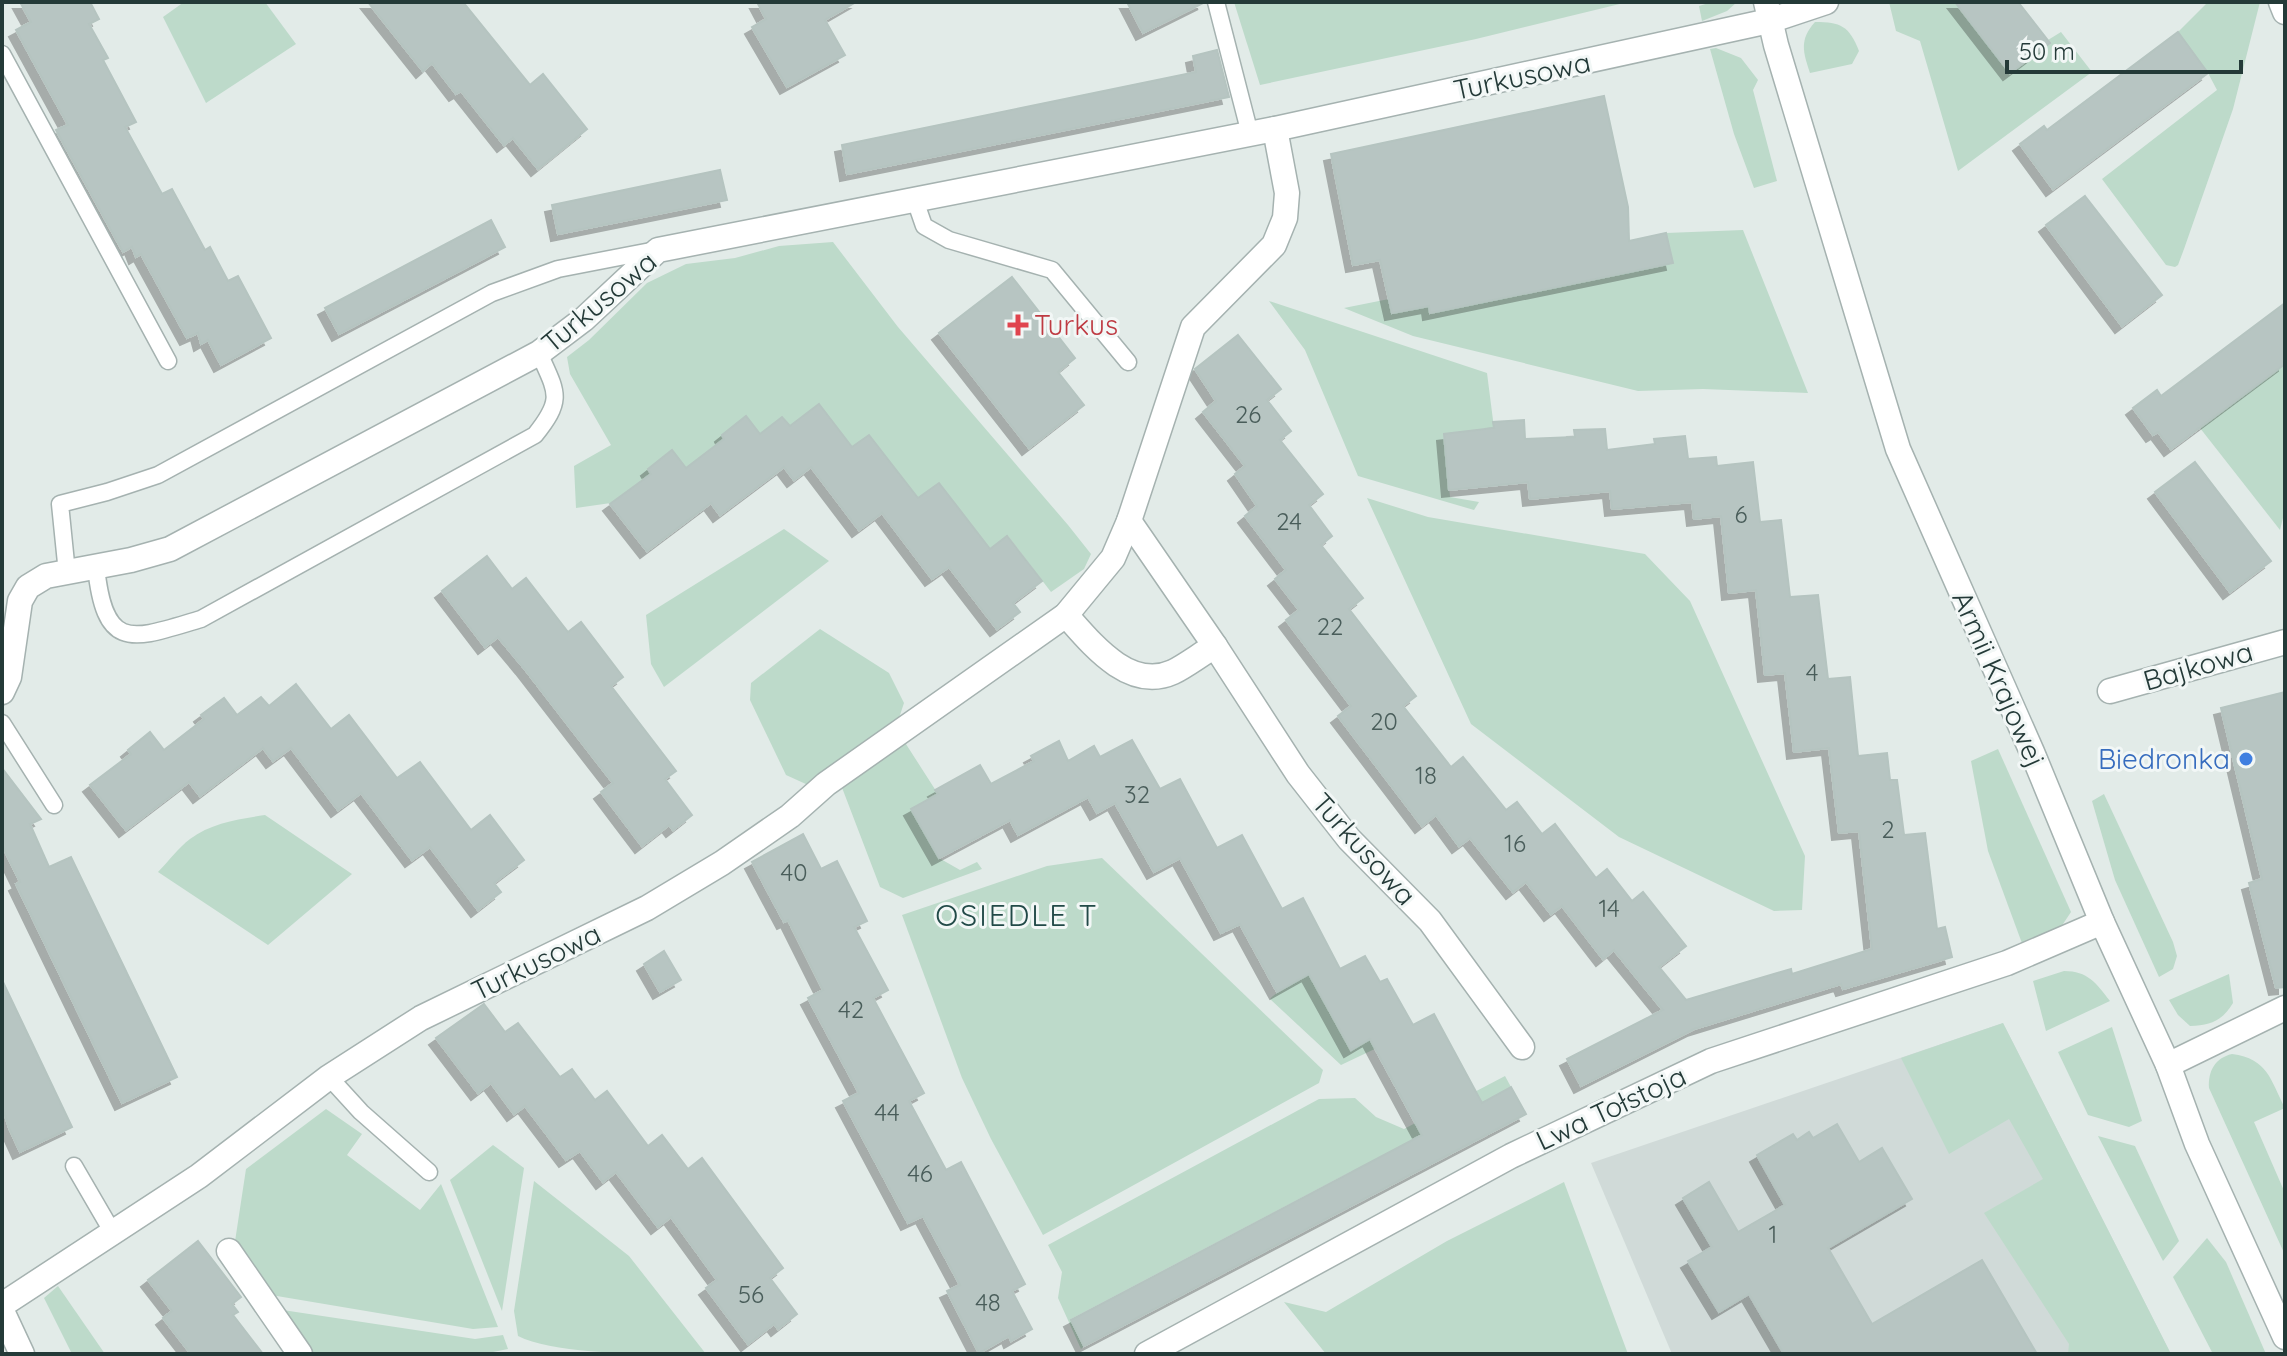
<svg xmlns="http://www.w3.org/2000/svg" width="2287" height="1356" font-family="Quicksand,sans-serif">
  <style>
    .built { fill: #d0dad8 }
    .green { fill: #bddaca }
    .building { fill: #b7c5c2; stroke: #b5c4c0; stroke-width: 2; filter: url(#shadow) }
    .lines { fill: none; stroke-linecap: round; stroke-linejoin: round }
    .service-casing { stroke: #a5b2b0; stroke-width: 19 }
    .minor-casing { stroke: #a5b2b0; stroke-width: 27 }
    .tertiary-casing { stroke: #a5b2b0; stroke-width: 27 }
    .service { stroke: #fff; stroke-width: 16 }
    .minor { stroke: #fff; stroke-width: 24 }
    .tertiary { stroke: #fff; stroke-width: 24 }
    .health-dot { fill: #e0444e; stroke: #f2f7f6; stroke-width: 3 }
    .shop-dot { fill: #3f7fe0; stroke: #f2f7f6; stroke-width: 3 }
    .labels { text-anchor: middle; stroke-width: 6; stroke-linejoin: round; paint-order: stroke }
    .number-label { font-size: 24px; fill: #495d5a }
    .street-label { font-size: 28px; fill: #243a38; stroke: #f2f7f6 }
    .health-label { font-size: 28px; fill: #be3a42; stroke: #f2f7f6; text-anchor: start }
    .shop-label { font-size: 28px; fill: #366cbe; stroke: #f2f7f6; text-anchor: end }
    .neighbourhood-label { font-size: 30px; letter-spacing: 2px; fill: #224a48; stroke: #f2f7f6 }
  </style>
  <defs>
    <filter id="shadow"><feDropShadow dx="-7" dy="7" stdDeviation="0" flood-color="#0004"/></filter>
  </defs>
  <rect width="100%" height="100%" fill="#e2ebe8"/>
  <!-- built -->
  <polygon class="built" points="2003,1023 2171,1354 1672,1354 1591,1163"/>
  <!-- green -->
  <g class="green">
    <polygon points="184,2 265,2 296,44 206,103 163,17"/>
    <polygon points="1234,2 1628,2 1476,39 1260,85"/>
    <polygon points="1712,2 1737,2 1727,11 1702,21 1699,6"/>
    <polygon points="1889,2 1955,2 2010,73 2050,44 2048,40 2061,32 2092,72 1958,171 1920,41 1896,31"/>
    <polygon points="2208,2 2260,2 2233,109 2184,249 2178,265 2175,267 2166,265 2102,179 2217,90 2208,73 2178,32"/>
    <path d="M1815,22C1841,22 1849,26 1859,51L1852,64L1810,73C1803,52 1799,40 1815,22Z"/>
    <polygon points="1716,48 1741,58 1758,80 1753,90 1777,181 1754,188 1734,134 1710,49"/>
    <polygon points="1743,230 1808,393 1703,389 1638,391 1413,336 1344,308 1389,299 1393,313 1429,306 1431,312 1672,263 1666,233"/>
    <polygon points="833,242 898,327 1068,525 1091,554 1084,569 1051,592 1008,536 986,552 805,441 708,489 576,508 574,466 611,445 570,374 567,357 589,340 647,283 686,264 735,258 779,246"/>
    <polygon points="1269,301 1487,373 1494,428 1444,435 1450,497 1479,502 1474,510 1358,476 1305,350"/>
    <polygon points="2285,364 2285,510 2280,530 2200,428"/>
    <polygon points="1367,498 1428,517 1645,554 1690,601 1805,856 1802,910 1774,911 1619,837 1471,724"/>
    <polygon points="784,529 829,561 664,687 651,664 646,615"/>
    <polygon points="820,629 889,673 904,703 898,721 808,785 786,775 750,700 751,683"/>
    <polygon points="904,741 938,794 939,858 960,870 977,862 982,869 903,898 880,887 841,785"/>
    <polygon points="1998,749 2071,912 2057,933 2023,946 1988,851 1971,761"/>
    <polygon points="2104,794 2173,942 2177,956 2173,969 2159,977 2115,880 2092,801"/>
    <path d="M265,815L352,874L268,945L158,872C169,861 178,848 190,839C211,823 239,819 265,815Z"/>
    <polygon points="1102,858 1323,1070 1319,1083 1043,1235 991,1139 962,1078 902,915 1047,866"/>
    <path d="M1307,969L1351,1049L1375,1036L1381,1046L1341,1065L1270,999C1281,987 1299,984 1307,969Z"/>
    <path d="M2064,971C2088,971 2096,983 2110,1001L2046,1031L2033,981Z"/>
    <path d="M2229,974L2233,1003C2222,1021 2211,1025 2190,1026L2178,1015L2169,1000Z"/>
    <polygon points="2003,1023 2171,1354 2068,1354 2069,1344 1984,1213 2043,1179 2009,1119 1949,1154 1901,1058"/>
    <polygon points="2112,1027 2142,1121 2129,1127 2088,1115 2058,1052"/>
    <path d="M2232,1054C2268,1059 2270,1079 2285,1108L2254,1122L2285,1193V1255L2209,1088C2208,1071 2215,1058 2232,1054Z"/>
    <polygon points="1505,1076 1511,1087 1371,1162 1365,1197 1352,1171 1071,1319 1084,1346 1081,1349 1058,1298 1062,1272 1048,1245 1319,1099 1355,1098 1376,1117 1404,1129"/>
    <polygon points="326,1109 362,1134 347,1155 420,1210 441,1184 498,1327 473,1329 265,1294 234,1248 246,1169"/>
    <polygon points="2098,1136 2135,1146 2179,1241 2163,1261"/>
    <polygon points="493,1145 524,1168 502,1311 450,1180"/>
    <path d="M534,1181L629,1256L706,1354C658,1354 557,1356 518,1336L514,1311Z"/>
    <polygon points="1564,1182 1628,1354 1326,1354 1284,1302 1326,1312 1447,1241"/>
    <polygon points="2207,1238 2226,1262 2266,1354 2213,1354 2173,1277"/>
    <polygon points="58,1286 105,1354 72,1354 44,1298"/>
    <polygon points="276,1309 475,1339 503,1335 508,1349 483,1354 308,1354"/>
  </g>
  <!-- building -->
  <g class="building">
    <polygon points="20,2 90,2 99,19 89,24 108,58 103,60 136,122 125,127 162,194 172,189 205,250 210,247 228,281 238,276 271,338 221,365 208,340 201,344 198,333 187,338 141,254 136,257 132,247 123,252 56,130 68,125 16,30 31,22"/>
    <polygon points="368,2 463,2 530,85 543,74 587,129 538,169 513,138 504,145 461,91 456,94 432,63 423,71"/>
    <polygon points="757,2 856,2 825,20 845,55 787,87 752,27 766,19"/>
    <polygon points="1127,2 1205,2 1143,33"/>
    <polygon points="1955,2 2018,2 2050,43 2010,73"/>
    <polygon points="2178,32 2208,73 2053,189 2020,144 2044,126 2047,130"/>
    <polygon points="1217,50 1229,97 847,174 842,145 1196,72 1193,56"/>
    <polygon points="1604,96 1628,207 1629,241 1666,233 1673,263 1430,313 1429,306 1392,313 1380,260 1353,265 1331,154"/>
    <polygon points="720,170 727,200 558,234 552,205"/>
    <polygon points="2085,196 2162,295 2122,326 2046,225"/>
    <polygon points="491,220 505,247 339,334 325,308"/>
    <polygon points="1012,277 1075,358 1058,372 1084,405 1029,448 939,333"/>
    <polygon points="2285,303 2285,364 2171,449 2158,432 2153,435 2133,408 2157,390 2161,396"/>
    <polygon points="1238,335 1281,389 1267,400 1291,431 1280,440 1323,494 1309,505 1332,536 1321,545 1363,598 1349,609 1416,696 1403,706 1451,767 1463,757 1506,810 1517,802 1542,834 1555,824 1596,878 1607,869 1632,901 1643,892 1686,946 1659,967 1686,1000 1791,969 1792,974 1872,949 1859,831 1839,833 1829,748 1794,752 1785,673 1765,675 1756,590 1729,593 1721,516 1694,519 1692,502 1612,509 1610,491 1530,499 1528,482 1449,490 1444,434 1494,428 1493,422 1524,420 1525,439 1575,437 1574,430 1605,429 1607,450 1655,444 1654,439 1685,436 1688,459 1716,457 1717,466 1753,462 1760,522 1781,520 1790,597 1818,595 1828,679 1850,677 1858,756 1887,753 1890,780 1897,780 1904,835 1925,833 1937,929 1945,927 1952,957 1843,989 1841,984 1694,1029 1581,1086 1567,1059 1663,1010 1614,950 1603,959 1562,906 1551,914 1526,882 1513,892 1470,838 1459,846 1436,815 1422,826 1338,716 1351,706 1286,620 1299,610 1275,579 1286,570 1245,516 1257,506 1235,474 1245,466 1203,412 1216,401 1195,369"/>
    <polygon points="819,404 852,447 869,435 918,498 939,483 990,549 1007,536 1042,581 1013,603 1020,612 997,629 949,567 932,579 882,513 859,530 811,467 794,480 784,467 720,515 711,503 647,551 610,504 651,474 648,469 672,450 686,468 724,439 722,435 746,416 760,434 782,417 790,426"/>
    <polygon points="2195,462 2271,561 2230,592 2155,492"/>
    <polygon points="487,556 512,589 526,578 568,632 581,622 623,677 611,686 676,771 665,779 692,815 673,830 669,825 642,846 601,792 613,783 523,667 498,637 485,647 442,591"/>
    <polygon points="296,684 331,729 349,715 397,778 420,762 471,830 490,815 524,860 494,883 501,892 478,910 430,847 412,860 361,793 338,810 291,748 273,761 263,748 200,796 189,782 126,830 90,785 131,754 128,750 150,732 164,750 204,719 201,715 224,698 237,715 261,697 269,706"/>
    <polygon points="2285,692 2285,987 2276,988 2249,883 2262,879 2221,708"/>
    <polygon points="1132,740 1160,789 1180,779 1217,848 1242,835 1282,909 1303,898 1340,969 1365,956 1380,982 1387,979 1413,1025 1434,1014 1482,1103 1511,1087 1526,1114 1084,1346 1071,1320 1422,1135 1370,1039 1351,1050 1309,974 1277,992 1240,924 1221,933 1180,858 1154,872 1115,803 1097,813 1088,797 1018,835 1010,820 939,858 911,809 938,794 935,790 980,765 991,784 1034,761 1031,756 1059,741 1068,761 1094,746 1100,757"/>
    <polygon points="2,768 41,819 30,824 49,867 71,857 177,1077 122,1103 16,884 20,882 2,845"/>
    <polygon points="803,834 821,869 837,861 867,921 854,927 888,990 873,998 924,1093 909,1101 946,1170 961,1162 1025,1284 1012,1291 1032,1329 1011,1341 1009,1336 979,1353 947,1291 960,1285 923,1216 908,1223 843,1101 859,1093 808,998 823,990 788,920 784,922 752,862"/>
    <polygon points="664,951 681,980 660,992 644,964"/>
    <polygon points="2,980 72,1127 20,1152 9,1128 2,1106"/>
    <polygon points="484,1004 505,1032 518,1023 560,1077 572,1069 595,1100 607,1091 648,1146 662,1135 688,1169 702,1158 783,1268 770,1278 797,1314 778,1329 774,1324 748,1344 706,1288 717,1280 671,1217 658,1227 616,1172 603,1182 580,1151 566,1160 525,1106 514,1114 491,1083 478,1093 436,1038"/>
    <polygon points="1837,1124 1859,1162 1882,1148 1912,1199 1828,1248 1872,1324 1982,1260 2037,1354 1784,1354 1749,1294 1719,1312 1688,1261 1712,1247 1683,1198 1709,1182 1738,1232 1785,1205 1757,1155 1793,1134 1797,1140 1809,1132 1813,1138"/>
    <polygon points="198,1241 241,1297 232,1304 238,1312 233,1315 263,1354 191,1354 163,1318 172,1311 148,1280"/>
  </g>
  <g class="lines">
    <defs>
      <g id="service">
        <polyline points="1216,2 1250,134"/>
        <polyline points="2,54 168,361"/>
        <polyline points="915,200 924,226 949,240 1052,270 1128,362"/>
        <path d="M96,567C105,654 133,639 201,619L535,435C564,399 557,393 539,353"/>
        <polyline points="67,573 60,504 107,492 158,475 492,293 558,269 656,250"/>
        <polyline points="2,723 54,805"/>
        <polyline points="329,1077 361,1112 429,1172"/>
        <polyline points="74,1166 113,1233"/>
      </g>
      <g id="minor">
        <polyline points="2281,2 2285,12"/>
        <polyline points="1129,521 1215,646 1298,774 1349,839 1430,921 1522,1047"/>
        <path d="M1066,615C1091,643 1129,692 1173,672C1187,665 1201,654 1215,646"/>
        <polyline points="2110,691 2285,642"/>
        <polyline points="2,692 9,677 20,601 28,587 46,576 131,560 170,549 539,353 584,319 658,250 1275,129 1769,21 1826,2"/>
        <polyline points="2168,1065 2285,1008"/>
        <polyline points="229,1251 300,1354"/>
        <polyline points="2,1305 199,1176 329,1077 421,1018 647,908 722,863 790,816 826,784 1066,615 1113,558 1129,521 1193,327 1274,245 1285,218 1287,193 1275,129"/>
        <polyline points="2,1311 22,1354"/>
        <polyline points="1147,1354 1511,1156 1711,1061 2007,963 2102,922"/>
      </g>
      <polyline id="tertiary" points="1766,2 1776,45 1898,449 2032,752 2102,922 2168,1065 2197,1144 2285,1337"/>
    </defs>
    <!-- service casing -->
    <use href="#service" class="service-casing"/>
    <!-- minor casing -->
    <use href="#minor" class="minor-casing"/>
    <!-- tertiary casing -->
    <use href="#tertiary" class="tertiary-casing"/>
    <!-- service -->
    <use href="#service" class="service"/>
    <!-- minor -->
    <use href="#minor" class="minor"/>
    <!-- tertiary -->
    <use href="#tertiary" class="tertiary"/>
  </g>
  <!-- markers -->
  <path class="health-dot" d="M1014 313h8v8h8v8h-8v8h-8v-8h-8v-8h8z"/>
  <circle class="shop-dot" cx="2246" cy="759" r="8"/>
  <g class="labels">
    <!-- number labels -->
    <g class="number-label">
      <text x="1248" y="423">26</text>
      <text x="1741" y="523">6</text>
      <text x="1289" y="530">24</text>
      <text x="1330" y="635">22</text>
      <text x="1812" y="681">4</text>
      <text x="1384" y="730">20</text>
      <text x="1426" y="784">18</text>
      <text x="1137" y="803">32</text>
      <text x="1888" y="838">2</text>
      <text x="1515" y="852">16</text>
      <text x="794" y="881">40</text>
      <text x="1609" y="917">14</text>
      <text x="851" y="1018">42</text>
      <text x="887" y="1121">44</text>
      <text x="920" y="1182">46</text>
      <text x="1773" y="1243">1</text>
      <text x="751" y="1303">56</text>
      <text x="988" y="1311">48</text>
    </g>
    <!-- street labels -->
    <g class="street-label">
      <text transform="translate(1522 76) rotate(-12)" y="10">Turkusowa</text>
      <text transform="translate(599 302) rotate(-40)" y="10">Turkusowa</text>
      <text transform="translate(2198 666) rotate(-16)" y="10">Bajkowa</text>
      <text transform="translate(1999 679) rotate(66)" y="10">Armii Krajowej</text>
      <text transform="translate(1364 849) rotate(48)" y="10">Turkusowa</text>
      <text transform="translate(536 962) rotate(-26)" y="10">Turkusowa</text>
      <text transform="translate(1611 1108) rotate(-25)" y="10">Lwa Tołstoja</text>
    </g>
    <!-- health labels -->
    <g class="health-label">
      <text x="1034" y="335">Turkus</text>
    </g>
    <!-- shop labels -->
    <g class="shop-label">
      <text x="2230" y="769">Biedronka</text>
    </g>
    <!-- neighbourhood labels -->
    <g class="neighbourhood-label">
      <text x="1017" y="926">OSIEDLE T</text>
    </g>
  </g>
  <!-- border -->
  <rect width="2287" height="1356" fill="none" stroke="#243a38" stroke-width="8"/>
  <!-- scale -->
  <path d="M2007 60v12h234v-12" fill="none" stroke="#243a38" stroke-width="4"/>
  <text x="2019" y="60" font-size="24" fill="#243a38" stroke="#f2f7f6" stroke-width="6" paint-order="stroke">50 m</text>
</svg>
